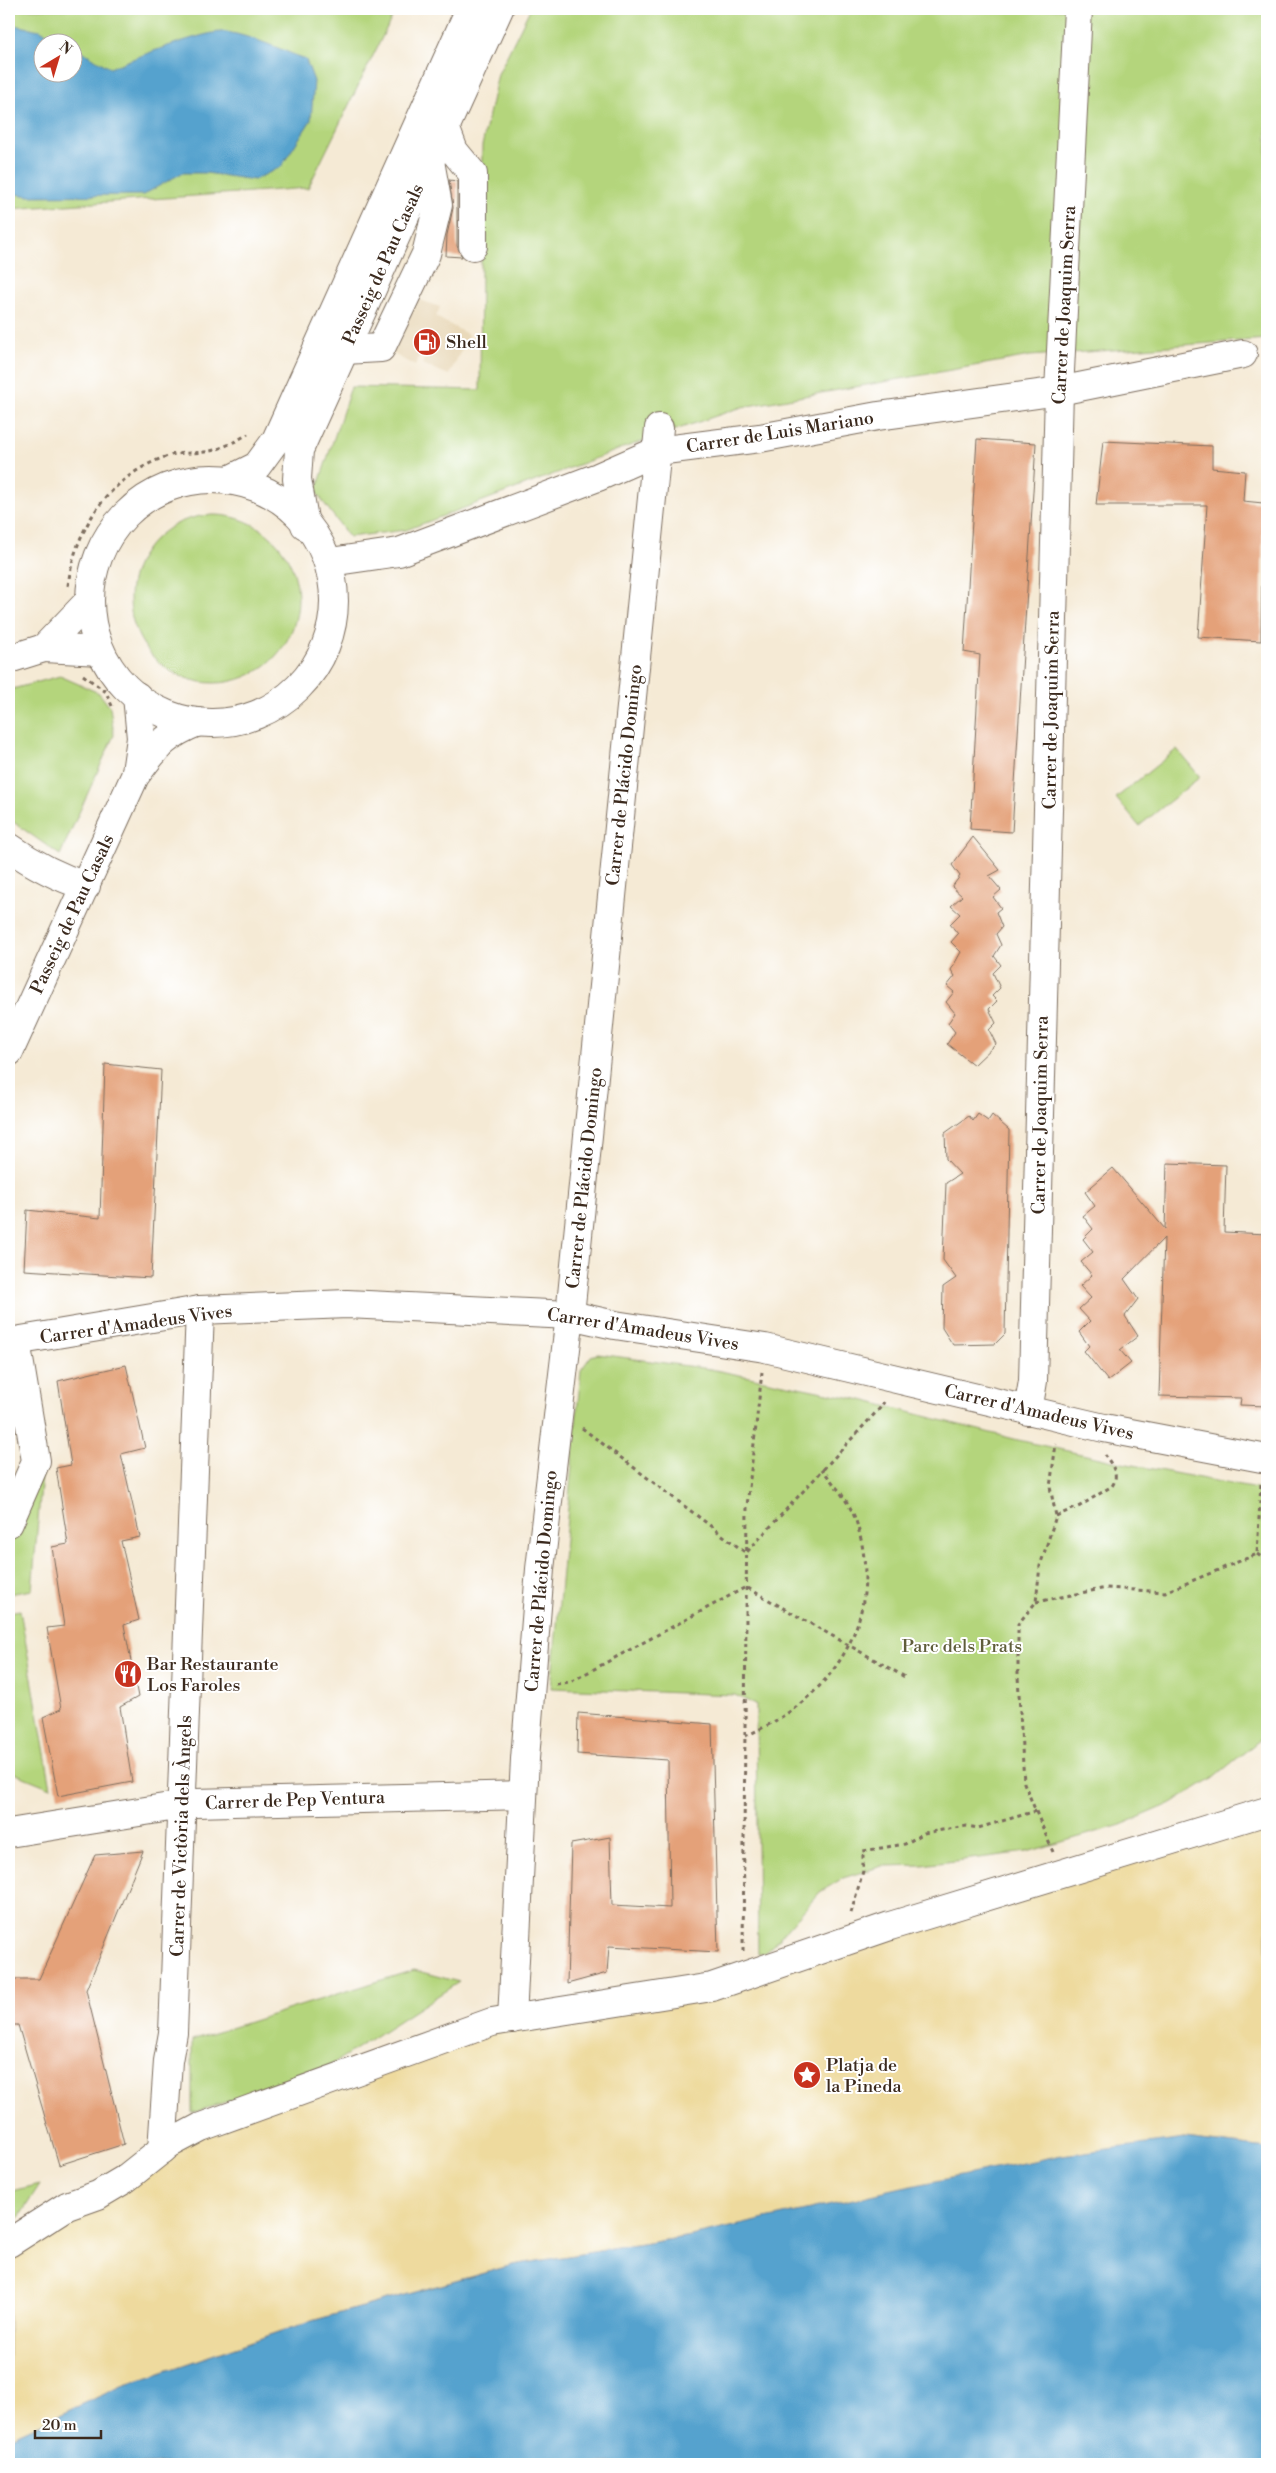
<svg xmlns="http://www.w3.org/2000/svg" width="1276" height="2473" font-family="'Libre Bodoni',serif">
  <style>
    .built { fill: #e9d9ba }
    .green { fill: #b4d57c; stroke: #78804d; fill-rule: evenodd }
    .sand { fill: #eeda9e; stroke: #94825e }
    .water { fill: #55a2ce; stroke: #486676 }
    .building { fill: #e4a179 }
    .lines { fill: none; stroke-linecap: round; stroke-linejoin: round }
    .minor-casing { stroke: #7c6d5e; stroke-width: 30 }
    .path { stroke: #7c6d5e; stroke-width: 3; stroke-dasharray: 4 4; stroke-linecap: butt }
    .minor { stroke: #fff; stroke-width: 28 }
    .labels { text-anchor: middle; stroke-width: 4; stroke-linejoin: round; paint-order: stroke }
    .street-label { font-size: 18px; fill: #3b2a1e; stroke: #fff }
    .poi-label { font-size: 18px; fill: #3b2a1e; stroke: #fff; text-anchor: start }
    .park-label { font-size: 18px; fill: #5f5d3a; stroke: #fff }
  </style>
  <rect width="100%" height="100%" fill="#fff"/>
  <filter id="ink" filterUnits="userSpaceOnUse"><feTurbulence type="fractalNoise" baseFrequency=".02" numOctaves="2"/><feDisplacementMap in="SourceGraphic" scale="10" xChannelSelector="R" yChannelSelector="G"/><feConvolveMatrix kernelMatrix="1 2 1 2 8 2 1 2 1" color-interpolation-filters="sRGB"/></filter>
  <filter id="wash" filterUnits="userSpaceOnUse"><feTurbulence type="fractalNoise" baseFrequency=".0096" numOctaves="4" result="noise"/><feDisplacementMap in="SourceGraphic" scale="20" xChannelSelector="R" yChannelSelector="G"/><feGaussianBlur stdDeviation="1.12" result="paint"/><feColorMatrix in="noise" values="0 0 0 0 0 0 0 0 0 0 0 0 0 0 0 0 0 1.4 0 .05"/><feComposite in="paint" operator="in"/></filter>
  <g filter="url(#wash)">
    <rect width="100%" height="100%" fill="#f5ead5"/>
    <!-- built -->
    <polygon class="built" points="408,296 440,307 436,317 469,335 449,375 422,364 426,355 420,354 415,366 385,349"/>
    <!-- green -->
    <g class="green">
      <path d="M9,9H396L308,188L9,209ZM42,42H72V72H42Z"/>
      <polygon points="530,9 1267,9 1267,339 1030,356 742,407 623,448 406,530 349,537 316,492 351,387 480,390 482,146 498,74"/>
      <circle cx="214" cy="599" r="84"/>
      <polygon points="60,676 99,693 110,707 114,735 60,855 9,819 9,690"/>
      <polygon points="1177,749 1200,777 1139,826 1116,798"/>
      <polygon points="598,1354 710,1369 862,1400 1018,1440 1122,1463 1267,1491 1267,1734 1213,1778 1170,1804 1121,1825 1027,1852 922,1865 882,1866 843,1878 820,1892 772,1946 763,1954 758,1954 756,1705 735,1695 551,1688 581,1370 591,1356"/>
      <polygon points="43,1462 32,1590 9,1594 9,1546"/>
      <polygon points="20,1610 51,1788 9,1771 9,1612"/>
      <polygon points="414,1970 459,1982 323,2070 192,2113 192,2040"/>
      <polygon points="40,2184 11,2230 9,2232 9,2192"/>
    </g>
    <!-- sand -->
    <polygon class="sand" points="1267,1811 1267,2149 1185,2139 691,2236 513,2265 308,2322 122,2386 9,2438 9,2243 169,2144 492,2022 712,1987"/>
    <!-- water -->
    <g class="water">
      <path d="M9,24L40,30L65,42H42V72H72L73,46L110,68C132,59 207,29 227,32C254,37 281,49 306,60L314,81L311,120L281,167L254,180L206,173H182L143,195L29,196L9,193Z"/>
      <polygon points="1185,2139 1267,2149 1267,2464 9,2464 9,2438 122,2386 308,2322 513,2265 691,2236 902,2188 1062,2155"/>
    </g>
    <g id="blocks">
      <!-- building -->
      <g class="building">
        <polygon points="449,180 457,181 457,246 462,257 446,256 447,235 453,208"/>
        <polygon points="977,439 1036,443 1012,832 970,829 980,655 964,652"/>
        <polygon points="1103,441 1212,446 1212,468 1245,471 1243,501 1263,503 1261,641 1198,637 1207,505 1096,505"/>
        <polygon points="973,837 1000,870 989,876 1001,890 993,897 1001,908 996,912 1002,927 996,934 1001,945 994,956 1001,965 993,973 1000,988 992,996 997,1001 989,1009 996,1023 989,1030 996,1044 974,1065 947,1044 955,1032 948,1023 955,1013 946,1002 954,992 947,986 955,976 951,970 961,952 951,942 958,934 950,924 960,914 951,906 962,896 952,887 960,876 952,865"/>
        <polygon points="105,1064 161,1070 151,1278 24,1270 27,1210 100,1218"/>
        <polygon points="978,1114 988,1121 992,1115 1009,1130 1005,1334 995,1344 953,1345 942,1328 943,1287 956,1278 943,1260 946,1183 960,1174 946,1159 945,1133 969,1116 973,1121"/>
        <polygon points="1167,1163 1226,1165 1224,1232 1267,1234 1267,1406 1240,1405 1241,1398 1159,1396 1164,1238 1124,1279 1138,1299 1125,1316 1138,1336 1120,1350 1131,1363 1108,1381 1084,1351 1089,1346 1079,1332 1090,1321 1079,1309 1091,1298 1080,1286 1092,1275 1081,1262 1093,1252 1083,1239 1093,1229 1083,1216 1095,1206 1085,1192 1113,1168 1165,1229"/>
        <polygon points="126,1365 145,1448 121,1454 140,1537 121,1541 139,1620 124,1625 138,1697 120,1707 132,1782 58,1796 43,1717 61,1709 47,1628 64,1626 52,1547 68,1544 56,1468 71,1465 58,1381"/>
        <polygon points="578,1713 712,1724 718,1952 609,1946 607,1973 567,1984 571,1844 610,1837 612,1905 670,1908 668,1760 577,1754"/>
        <polygon points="143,1851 86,1990 124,2144 59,2165 18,2025 9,2025 9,1979 39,1979 95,1855"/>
      </g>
    </g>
  </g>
  <g filter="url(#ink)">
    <use href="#blocks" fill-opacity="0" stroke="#7c6d5e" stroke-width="1"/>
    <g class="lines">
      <defs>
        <g id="minor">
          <polyline points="445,127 454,151 473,174 473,246"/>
          <polyline points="344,350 381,348 426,254 438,205 430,161"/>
          <circle cx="212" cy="601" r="122"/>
          <polyline points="229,480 257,466 276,440 470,9"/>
          <polyline points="305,525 297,479 299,450 499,9"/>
          <polyline points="330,562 399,552 598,477 657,451 760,438 878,416 1059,391 1243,354"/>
          <polyline points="89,601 44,648 100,651"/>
          <polyline points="9,659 44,648"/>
          <polyline points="136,772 141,738 137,696"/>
          <path d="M9,847C33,864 57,877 86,886"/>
          <path d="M9,1052L135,776C157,747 163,736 198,722"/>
          <polyline points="9,1342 200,1310 347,1304 570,1315 615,1325 765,1348 1104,1428 1267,1459"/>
          <polyline points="1028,1411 1033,1381 1059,391 1078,9"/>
          <polyline points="9,1523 36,1461 16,1341"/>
          <polyline points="9,1833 195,1803 523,1795"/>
          <polyline points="512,2019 525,1759 540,1569 570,1315 659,428"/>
          <polyline points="162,2150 168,2061 173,2033 200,1310"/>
          <polyline points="9,2243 67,2206 98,2195 125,2179 169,2144 201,2127 492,2022 712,1987 890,1926 1267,1811"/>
        </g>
      </defs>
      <!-- minor casing -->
      <use href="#minor" class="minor-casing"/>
      <!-- path -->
      <g class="path">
        <path d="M68,586C75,526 112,473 171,455C183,452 197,454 210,451C224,448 236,441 248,434"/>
        <polyline points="83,675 106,692 112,706"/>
        <polyline points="582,1428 746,1553 880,1408 884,1402"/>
        <path d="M1056,1516L1080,1506L1112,1486C1120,1475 1112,1465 1105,1455"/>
        <polyline points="1257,1554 1267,1561"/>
        <polyline points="1036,1602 1106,1588 1165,1592 1257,1554 1261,1483"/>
        <polyline points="556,1684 570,1682 746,1587 905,1677"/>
        <path d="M745,1736C833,1699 886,1620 857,1524C851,1503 835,1486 822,1469"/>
        <polyline points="1053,1852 1024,1783 1018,1676 1018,1624 1036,1602 1040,1566 1056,1516 1050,1487 1056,1444"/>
        <polyline points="851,1913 863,1871 863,1851 905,1844 924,1833 967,1826 978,1828 1036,1811"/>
        <polyline points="743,1951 747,1506 762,1372"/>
      </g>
      <!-- minor -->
      <use href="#minor" class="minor"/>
    </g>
  </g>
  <!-- icons -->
  <defs>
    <symbol id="fuel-disc" viewBox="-11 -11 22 22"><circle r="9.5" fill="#c8321e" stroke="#fff"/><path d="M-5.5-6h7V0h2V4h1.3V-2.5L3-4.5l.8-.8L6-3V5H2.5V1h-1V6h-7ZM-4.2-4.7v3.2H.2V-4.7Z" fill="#fff"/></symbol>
    <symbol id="restaurant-disc" viewBox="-11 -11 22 22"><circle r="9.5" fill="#c8321e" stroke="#fff"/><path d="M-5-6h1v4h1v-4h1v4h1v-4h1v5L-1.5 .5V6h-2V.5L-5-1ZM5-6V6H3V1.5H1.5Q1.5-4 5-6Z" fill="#fff"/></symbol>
    <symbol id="sight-disc" viewBox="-11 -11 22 22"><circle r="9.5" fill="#c8321e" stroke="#fff"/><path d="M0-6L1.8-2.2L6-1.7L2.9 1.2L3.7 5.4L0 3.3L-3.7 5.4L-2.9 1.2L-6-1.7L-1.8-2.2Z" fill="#fff"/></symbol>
  </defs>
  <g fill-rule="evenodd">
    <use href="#fuel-disc" x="411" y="326" width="32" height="32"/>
    <use href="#restaurant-disc" x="112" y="1658" width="32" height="32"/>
    <use href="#sight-disc" x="791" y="2059" width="32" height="32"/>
  </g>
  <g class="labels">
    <!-- street labels -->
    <g class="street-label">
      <text transform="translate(383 264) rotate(-66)" y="6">Passeig de Pau Casals</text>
      <text transform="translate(1064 305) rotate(-87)" y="6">Carrer de Joaquim Serra</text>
      <text transform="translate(780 432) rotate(-9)" y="6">Carrer de Luis Mariano</text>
      <text transform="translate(1051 710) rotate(-89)" y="6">Carrer de Joaquim Serra</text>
      <text transform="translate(624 775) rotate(-84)" y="6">Carrer de Plácido Domingo</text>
      <text transform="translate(72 914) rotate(-65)" y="6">Passeig de Pau Casals</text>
      <text transform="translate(1040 1115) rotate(-89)" y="6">Carrer de Joaquim Serra</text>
      <text transform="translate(584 1178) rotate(-84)" y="6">Carrer de Plácido Domingo</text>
      <text transform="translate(136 1324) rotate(-8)" y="6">Carrer d'Amadeus Vives</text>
      <text transform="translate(643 1329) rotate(9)" y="6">Carrer d'Amadeus Vives</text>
      <text transform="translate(1039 1412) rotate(13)" y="6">Carrer d'Amadeus Vives</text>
      <text transform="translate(541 1581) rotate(-85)" y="6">Carrer de Plácido Domingo</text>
      <text transform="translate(295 1800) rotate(-2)" y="6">Carrer de Pep Ventura</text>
      <text transform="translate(181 1836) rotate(-88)" y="6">Carrer de Victòria dels Àngels</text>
    </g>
    <!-- poi labels -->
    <g class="poi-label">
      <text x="446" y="348">Shell</text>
      <text x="147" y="1670">Bar Restaurante<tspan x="147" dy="21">Los Faroles</tspan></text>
      <text x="826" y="2071">Platja de<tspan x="826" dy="21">la Pineda</tspan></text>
    </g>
    <!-- park labels -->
    <g class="park-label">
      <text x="962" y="1652">Parc dels Prats</text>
    </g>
  </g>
  <!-- margin -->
  <rect width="1276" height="2473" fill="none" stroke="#fff" stroke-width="30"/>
  <!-- north arrow -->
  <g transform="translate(58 58) rotate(38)"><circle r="24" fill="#ffffff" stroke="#b1aaa5"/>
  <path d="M0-4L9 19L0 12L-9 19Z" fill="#c8321e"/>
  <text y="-8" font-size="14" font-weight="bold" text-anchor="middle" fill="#3b2a1e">N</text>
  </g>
  <!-- scale -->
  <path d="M35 2430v8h66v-8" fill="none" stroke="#3b2a1e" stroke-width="2.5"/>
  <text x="42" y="2430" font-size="15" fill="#3b2a1e" stroke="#ffffff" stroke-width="4" paint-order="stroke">20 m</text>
</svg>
